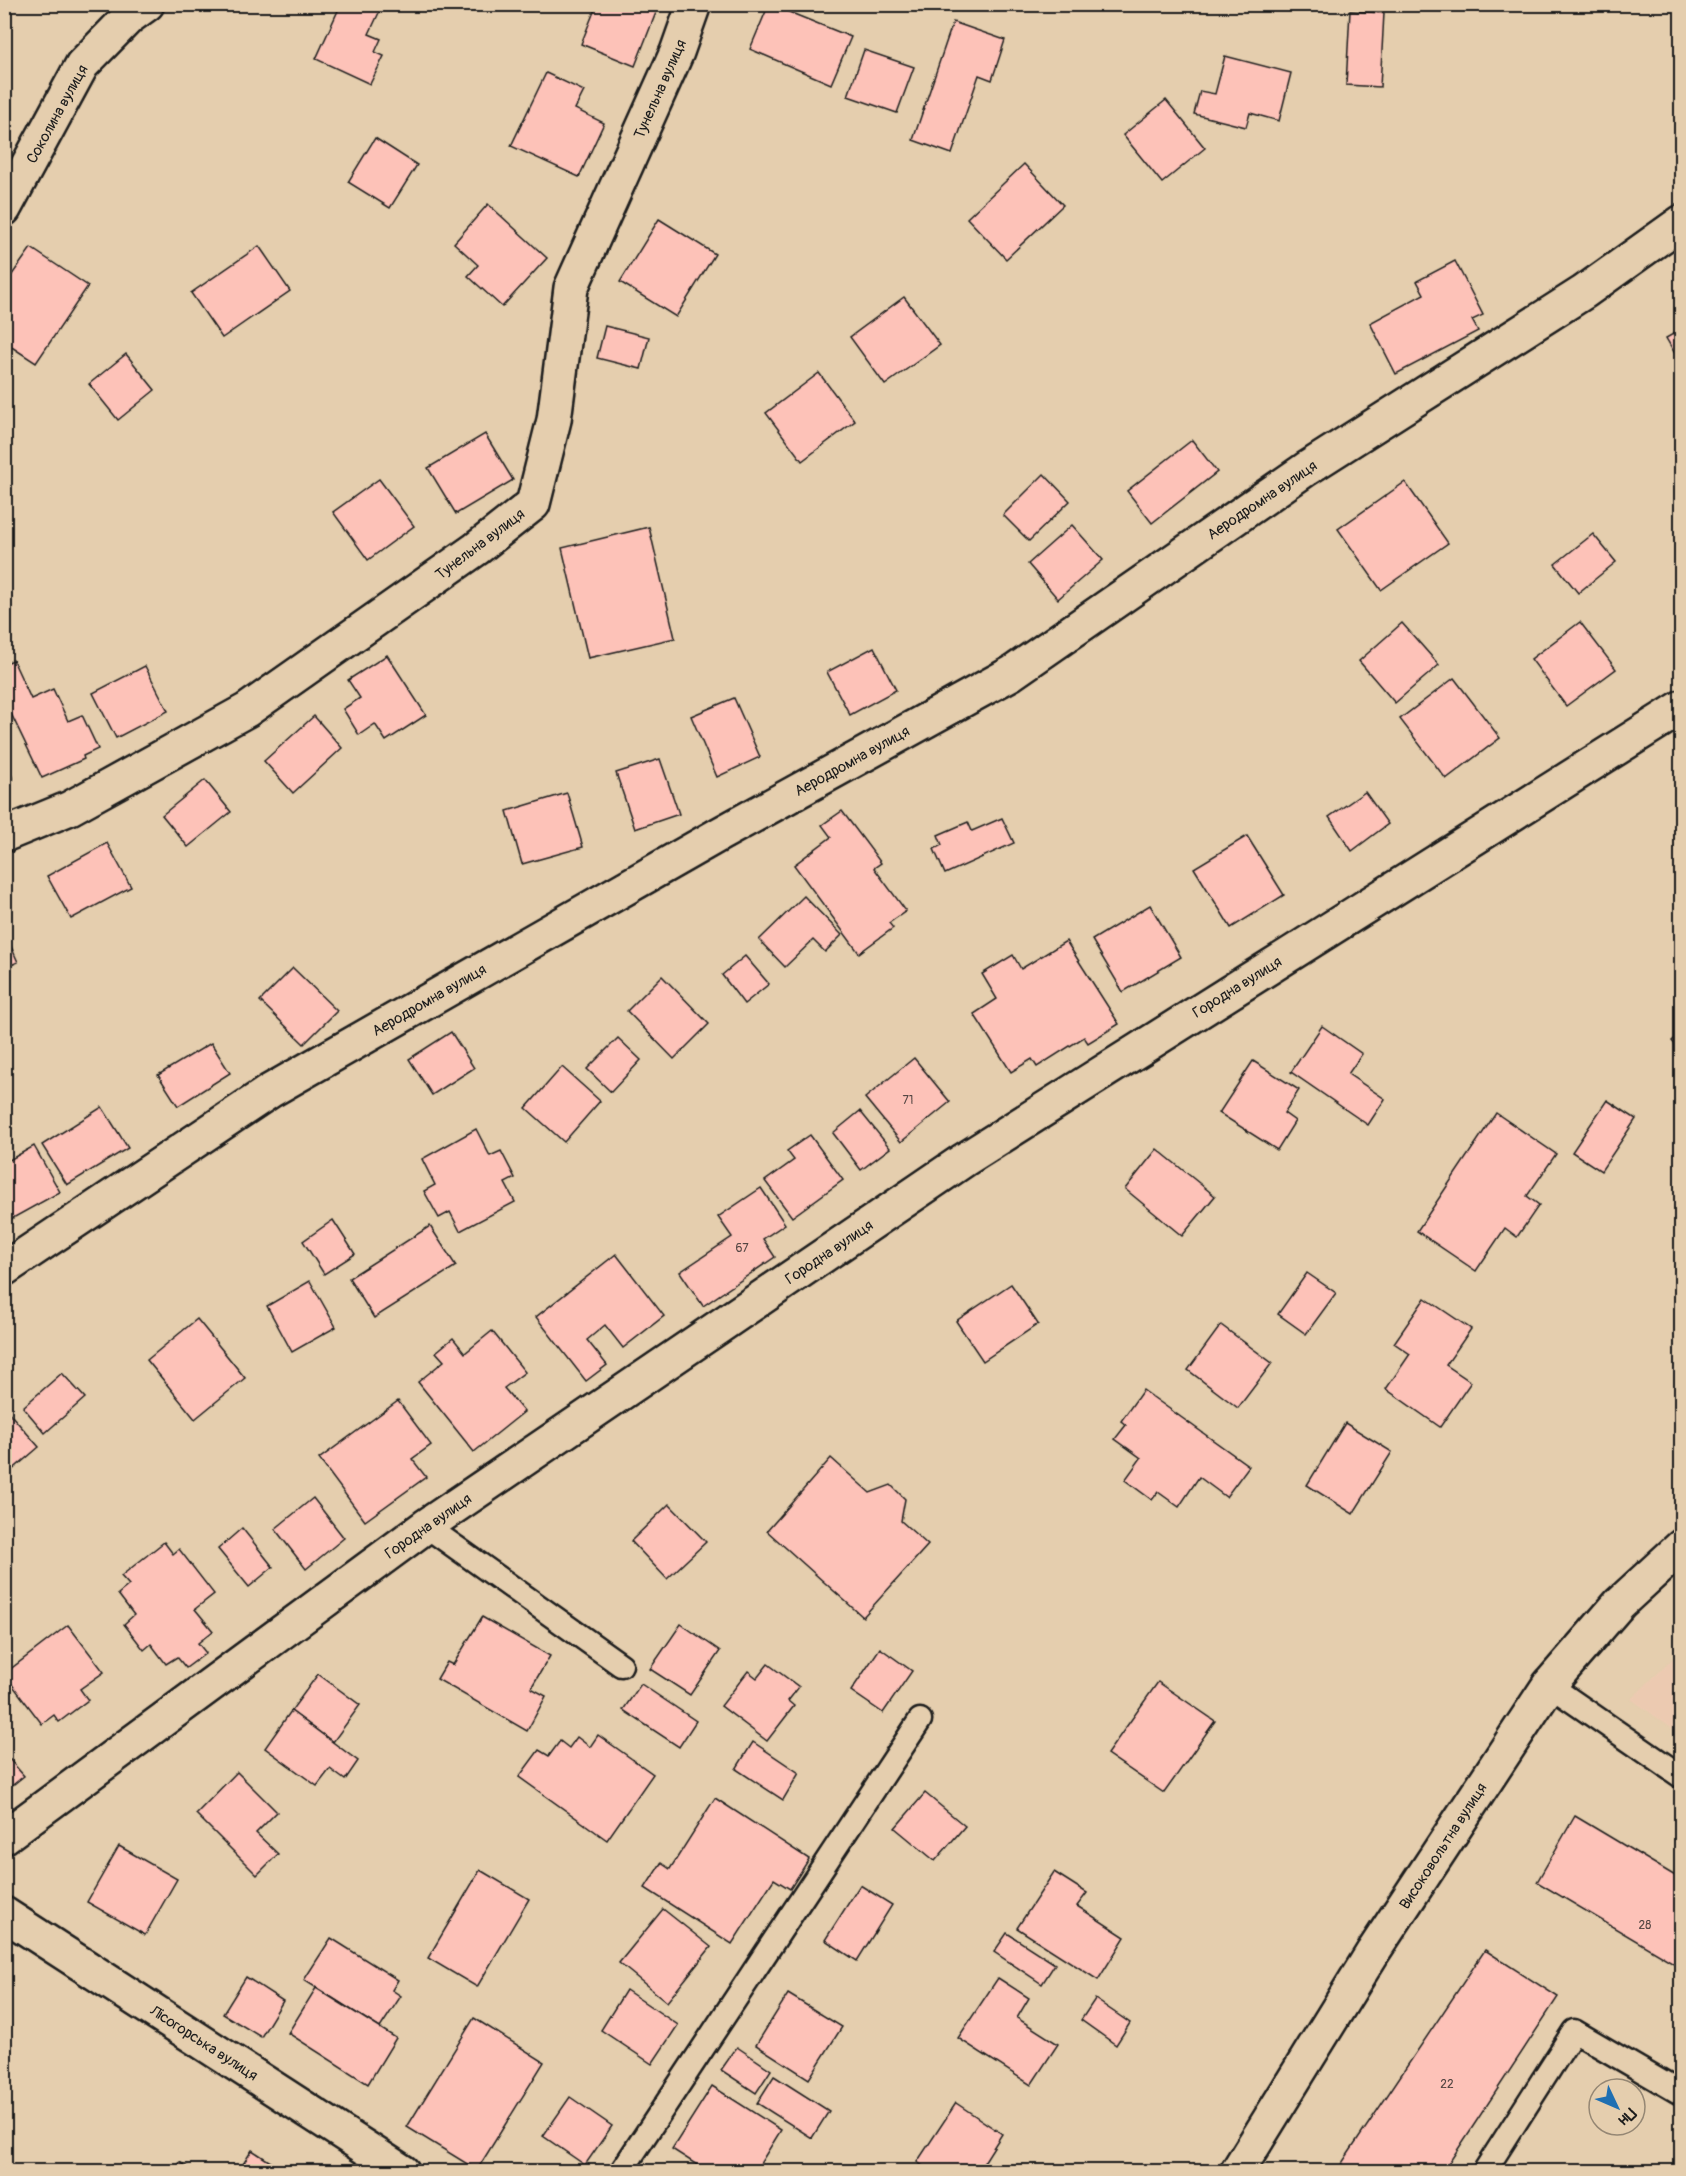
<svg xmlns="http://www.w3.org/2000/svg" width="1686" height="2176" font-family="Pangolin,sans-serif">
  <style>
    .built { fill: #eccab1 }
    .building { fill: #fdc2b8; stroke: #1c1c1c; stroke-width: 1.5 }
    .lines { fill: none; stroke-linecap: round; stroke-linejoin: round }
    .lane-casing { stroke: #1c1c1c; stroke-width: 27 }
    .street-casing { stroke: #1c1c1c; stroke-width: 38 }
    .secondary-casing { stroke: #1c1c1c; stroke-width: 38 }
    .lane { stroke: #e5ceae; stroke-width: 22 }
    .street { stroke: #e5ceae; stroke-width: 33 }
    .secondary { stroke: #e5ceae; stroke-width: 33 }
    .labels { text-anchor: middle; stroke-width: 5; stroke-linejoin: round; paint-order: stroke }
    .number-label { font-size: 12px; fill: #544643 }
    .street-label { font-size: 15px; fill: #1c1c1c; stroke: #e5ceae }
  </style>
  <rect width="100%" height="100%" fill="#e5ceae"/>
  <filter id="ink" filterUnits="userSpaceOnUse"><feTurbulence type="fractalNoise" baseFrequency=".0167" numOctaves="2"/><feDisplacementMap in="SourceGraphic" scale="12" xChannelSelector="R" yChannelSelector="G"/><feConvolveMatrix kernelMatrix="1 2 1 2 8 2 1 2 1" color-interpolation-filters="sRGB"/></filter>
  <g filter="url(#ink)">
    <!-- built -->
    <polygon class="built" points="1681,1651 1681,1735 1631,1699"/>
    <!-- building -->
    <g class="building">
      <polygon points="341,4 383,4 369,34 381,39 375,52 384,56 370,84 316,59"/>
      <polygon points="597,4 659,5 635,66 581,44"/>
      <polygon points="769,4 851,37 831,84 750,49"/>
      <polygon points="1350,11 1384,13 1380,87 1346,85"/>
      <polygon points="953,22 1005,40 992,80 979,75 952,154 913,140"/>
      <polygon points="864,50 914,67 897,113 848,96"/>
      <polygon points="1225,56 1291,73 1279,121 1250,113 1246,127 1194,114 1200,91 1215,94"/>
      <polygon points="546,73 584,91 575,109 604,123 579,177 511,146"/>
      <polygon points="1166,100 1205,148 1162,183 1123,135"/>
      <polygon points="375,138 417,165 390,208 348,182"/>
      <polygon points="1024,164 1063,205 1006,259 967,218"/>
      <polygon points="488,204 547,258 502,307 468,276 478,265 454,243"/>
      <polygon points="659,219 715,254 676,317 620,282"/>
      <polygon points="259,246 290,291 222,338 191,293"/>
      <polygon points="31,248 88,286 36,363 4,342 4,286"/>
      <polygon points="1455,261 1483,315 1472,320 1478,331 1396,374 1370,323 1424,294 1417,281"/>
      <polygon points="904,297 940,345 885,385 850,337"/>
      <polygon points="605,326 649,337 641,369 597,358"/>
      <polygon points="1682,329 1682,364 1681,364 1666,338"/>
      <polygon points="126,354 155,390 118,420 89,384"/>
      <polygon points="819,373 855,421 802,461 766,413"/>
      <polygon points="485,434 513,480 456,514 428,468"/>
      <polygon points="1192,440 1217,472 1152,523 1127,491"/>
      <polygon points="1044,474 1070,501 1029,541 1003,515"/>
      <polygon points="379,479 414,526 368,560 333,512"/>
      <polygon points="1405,482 1448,543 1381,590 1338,529"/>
      <polygon points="1072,525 1103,560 1058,599 1028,564"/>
      <polygon points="649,527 675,638 588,658 562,548"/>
      <polygon points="1593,534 1616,562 1578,593 1555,564"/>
      <polygon points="1580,622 1616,669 1566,706 1531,659"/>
      <polygon points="1402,623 1439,665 1395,703 1359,661"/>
      <polygon points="874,647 896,690 850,715 827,672"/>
      <polygon points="387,655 426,715 386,741 375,724 359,735 343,709 360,698 348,680"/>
      <polygon points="13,660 31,699 53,689 68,721 82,715 98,749 83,756 84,759 42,778 4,699 4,664"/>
      <polygon points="145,666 168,711 116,738 93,693"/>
      <polygon points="1454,678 1500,738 1446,779 1400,719"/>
      <polygon points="734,698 760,757 717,777 691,716"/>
      <polygon points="314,716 342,748 293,793 264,761"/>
      <polygon points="4,756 13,779 4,783"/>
      <polygon points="660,759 679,814 635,829 616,773"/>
      <polygon points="205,780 231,812 188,847 162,815"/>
      <polygon points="1365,792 1388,824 1352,851 1329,817"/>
      <polygon points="567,793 583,847 522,864 507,811"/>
      <polygon points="842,811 881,863 874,868 906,911 889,923 893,928 859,953 794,865 831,837 822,825"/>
      <polygon points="1002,818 1014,843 945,874 934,849 942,845 938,835 968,822 972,831"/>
      <polygon points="1247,836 1284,895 1231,928 1194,868"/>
      <polygon points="107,843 131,887 71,919 47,876"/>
      <polygon points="804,896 842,935 825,952 813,940 785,967 759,940"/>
      <polygon points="1150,905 1181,957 1123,992 1092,940"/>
      <polygon points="4,931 18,962 4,968"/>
      <polygon points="1066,941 1119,1024 1088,1043 1084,1037 1037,1067 1032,1059 1011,1072 974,1014 997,999 982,974 1013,955 1021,969"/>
      <polygon points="745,956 769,984 744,1004 722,975"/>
      <polygon points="293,968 337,1011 304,1044 260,1001"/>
      <polygon points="662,976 709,1024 674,1059 627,1011"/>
      <polygon points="1322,1026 1362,1054 1348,1074 1385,1099 1368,1125 1291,1072"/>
      <polygon points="451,1032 474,1068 432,1095 409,1059"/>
      <polygon points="1682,1032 1682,1052 1672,1041"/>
      <polygon points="618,1038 641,1060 611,1092 587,1069"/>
      <polygon points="211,1043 230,1073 178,1106 158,1075"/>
      <polygon points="914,1058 950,1102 901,1142 865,1098"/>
      <polygon points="1253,1061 1299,1090 1284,1113 1295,1121 1277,1150 1219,1113"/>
      <polygon points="562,1067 600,1101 564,1142 526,1108"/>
      <polygon points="1607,1100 1636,1119 1601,1171 1572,1152"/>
      <polygon points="102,1107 128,1148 67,1185 42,1145"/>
      <polygon points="860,1111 890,1148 861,1170 833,1133"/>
      <polygon points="1496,1113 1556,1154 1527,1196 1539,1205 1517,1237 1505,1228 1476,1271 1417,1231"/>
      <polygon points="476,1129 490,1156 501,1151 515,1178 505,1183 515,1202 460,1231 450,1212 439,1218 424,1191 435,1185 422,1159"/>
      <polygon points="810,1135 843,1180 792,1217 765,1181 794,1160 787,1151"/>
      <polygon points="34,1146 60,1192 4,1223 4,1163"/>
      <polygon points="1157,1149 1215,1196 1182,1236 1125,1189"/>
      <polygon points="761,1188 785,1224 763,1239 775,1257 703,1306 680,1272 732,1237 718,1217"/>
      <polygon points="333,1220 355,1254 324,1274 303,1241"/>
      <polygon points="430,1226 456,1266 374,1318 349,1278"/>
      <polygon points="616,1254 664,1316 623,1348 605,1325 587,1340 607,1365 586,1381 536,1317"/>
      <polygon points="1307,1273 1336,1293 1306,1334 1278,1314"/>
      <polygon points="310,1281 336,1327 292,1352 267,1306"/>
      <polygon points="1011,1284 1038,1324 983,1361 956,1321"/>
      <polygon points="1425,1298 1471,1329 1446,1365 1471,1382 1440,1427 1386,1389 1410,1354 1394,1343"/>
      <polygon points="197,1319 245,1378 195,1419 147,1360"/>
      <polygon points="1221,1325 1272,1363 1238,1408 1188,1370"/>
      <polygon points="492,1331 525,1372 504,1388 524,1412 474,1452 418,1382 444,1361 436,1352 453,1338 465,1353"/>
      <polygon points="62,1373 85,1398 45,1433 23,1407"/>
      <polygon points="1143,1390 1249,1466 1226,1497 1199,1477 1179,1507 1158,1492 1152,1500 1125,1480 1141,1458 1115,1439 1126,1425 1121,1421"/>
      <polygon points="398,1401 431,1445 412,1459 426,1477 365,1521 319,1459"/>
      <polygon points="4,1407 39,1447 4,1477"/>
      <polygon points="1345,1423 1392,1452 1353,1514 1307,1485"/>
      <polygon points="831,1458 870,1493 891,1485 905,1499 901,1521 928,1545 863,1617 767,1531"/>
      <polygon points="313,1498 344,1538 306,1569 275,1529"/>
      <polygon points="669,1504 706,1542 667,1579 631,1541"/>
      <polygon points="242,1528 273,1567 249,1587 218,1549"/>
      <polygon points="164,1542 173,1554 179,1549 214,1594 195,1609 213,1631 198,1643 206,1653 186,1668 177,1657 166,1664 151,1644 144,1650 124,1624 134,1615 118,1594 129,1585 121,1576"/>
      <polygon points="482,1617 550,1656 531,1688 546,1696 527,1731 437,1679 447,1662 453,1665"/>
      <polygon points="681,1624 720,1651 690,1695 650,1669"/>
      <polygon points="68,1625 104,1672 80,1689 88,1700 59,1722 54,1715 42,1724 4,1674"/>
      <polygon points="880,1648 912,1671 883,1713 851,1691"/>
      <polygon points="768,1664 799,1687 788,1701 794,1706 767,1741 721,1706 748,1671 757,1678"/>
      <polygon points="318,1674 360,1705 333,1742 291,1711"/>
      <polygon points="1158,1682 1215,1721 1164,1793 1107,1754"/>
      <polygon points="641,1684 696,1721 679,1747 623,1710"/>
      <polygon points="291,1711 358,1761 345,1780 330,1769 317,1786 265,1748"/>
      <polygon points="598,1735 653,1774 607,1840 519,1777 539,1750 549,1756 560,1741 569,1748 577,1737 590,1747"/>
      <polygon points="753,1742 799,1773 783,1800 736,1769"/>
      <polygon points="4,1753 24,1776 4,1792"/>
      <polygon points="237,1772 277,1812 256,1833 278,1854 257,1875 196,1814"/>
      <polygon points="925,1793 965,1826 935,1861 895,1828"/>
      <polygon points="715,1798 809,1859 790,1889 774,1879 732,1944 645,1888 661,1863 670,1869"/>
      <polygon points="1575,1816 1682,1880 1682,1968 1537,1882"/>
      <polygon points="119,1846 177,1879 145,1935 87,1902"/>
      <polygon points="480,1870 529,1899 477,1987 428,1958"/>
      <polygon points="1054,1872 1087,1893 1077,1906 1125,1937 1098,1980 1017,1928"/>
      <polygon points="860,1885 892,1905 857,1961 825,1940"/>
      <polygon points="663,1909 711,1947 667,2002 619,1963"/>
      <polygon points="1007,1933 1055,1964 1042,1984 994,1952"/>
      <polygon points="331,1938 398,1980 392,1990 401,1996 380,2028 304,1980"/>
      <polygon points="1485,1950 1558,1997 1443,2172 1336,2172"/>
      <polygon points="246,1977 283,2001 261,2037 223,2014"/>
      <polygon points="998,1978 1029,1998 1017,2018 1058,2044 1031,2085 958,2038"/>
      <polygon points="316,1988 396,2038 368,2084 288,2033"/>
      <polygon points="626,1990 678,2025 652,2064 601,2030"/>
      <polygon points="788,1994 842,2027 809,2079 756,2045"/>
      <polygon points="1095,1999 1130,2023 1116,2045 1081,2020"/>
      <polygon points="474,2018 544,2062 477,2170 407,2127"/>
      <polygon points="737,2047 771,2070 756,2093 721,2070"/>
      <polygon points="774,2076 829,2111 812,2138 757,2103"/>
      <polygon points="712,2086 781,2130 755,2172 708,2172 672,2149"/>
      <polygon points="570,2097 612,2126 585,2165 543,2136"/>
      <polygon points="956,2103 1002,2134 978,2172 932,2172 917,2162"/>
      <polygon points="252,2150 286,2172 238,2172"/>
      <polygon points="180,2162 195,2172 174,2172"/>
    </g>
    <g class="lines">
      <defs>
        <g id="lane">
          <polyline points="426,1526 621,1665"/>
          <polyline points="1549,1685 1682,1777"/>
          <polyline points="621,2172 920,1720"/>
          <polyline points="1484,2172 1574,2031 1682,2094"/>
        </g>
        <g id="street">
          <polyline points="4,209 82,65 129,17 147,4"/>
          <polyline points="4,835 70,808 247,710 476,549 533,504 554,420 571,288 677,52 694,4"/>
          <polyline points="4,1269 270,1091 720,834 1012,673 1306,469 1584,292 1682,222"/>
          <polyline points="4,1837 426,1526 964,1160 1682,707"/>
          <polyline points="4,1914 403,2172"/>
        </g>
        <polyline id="secondary" points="1237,2172 1373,1952 1549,1685 1620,1603 1682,1546"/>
      </defs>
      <!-- lane casing -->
      <use href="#lane" class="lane-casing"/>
      <!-- street casing -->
      <use href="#street" class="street-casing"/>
      <!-- secondary casing -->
      <use href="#secondary" class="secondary-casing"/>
      <!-- lane -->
      <use href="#lane" class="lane"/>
      <!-- street -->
      <use href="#street" class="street"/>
      <!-- secondary -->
      <use href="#secondary" class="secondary"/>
    </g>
  </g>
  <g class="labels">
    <!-- number labels -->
    <g class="number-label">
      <text x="908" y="1104">71</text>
      <text x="742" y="1252">67</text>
      <text x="1645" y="1929">28</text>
      <text x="1447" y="2088">22</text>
    </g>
    <!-- street labels -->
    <g class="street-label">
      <text transform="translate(660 89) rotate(-66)" y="5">Тунельна вулиця</text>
      <text transform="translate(57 114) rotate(-61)" y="5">Соколина вулиця</text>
      <text transform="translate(1262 500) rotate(-34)" y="5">Аеродромна вулиця</text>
      <text transform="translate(480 544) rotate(-37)" y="5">Тунельна вулиця</text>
      <text transform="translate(852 761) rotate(-29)" y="5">Аеродромна вулиця</text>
      <text transform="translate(1237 987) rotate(-32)" y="5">Городна вулиця</text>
      <text transform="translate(429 1000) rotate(-30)" y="5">Аеродромна вулиця</text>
      <text transform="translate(829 1252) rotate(-34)" y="5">Городна вулиця</text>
      <text transform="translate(428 1526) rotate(-35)" y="5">Городна вулиця</text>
      <text transform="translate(1443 1846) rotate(-57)" y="5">Високовольтна вулиця</text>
      <text transform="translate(204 2043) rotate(33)" y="5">Лісогорська вулиця</text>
    </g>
  </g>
  <!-- margin -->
  <rect width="1686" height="2176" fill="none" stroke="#e5ceae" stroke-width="24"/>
  <rect x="12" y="12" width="1662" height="2152" fill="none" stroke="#1c1c1c" stroke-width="2" filter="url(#ink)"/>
  <!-- north arrow -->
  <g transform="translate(1617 2107) rotate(134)"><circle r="28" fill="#e5ceae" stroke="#958774" stroke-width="1.5"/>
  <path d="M0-4.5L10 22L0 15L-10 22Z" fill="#1f6fb2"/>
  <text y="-9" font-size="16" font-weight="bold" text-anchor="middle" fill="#1c1c1c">Пн</text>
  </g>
</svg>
